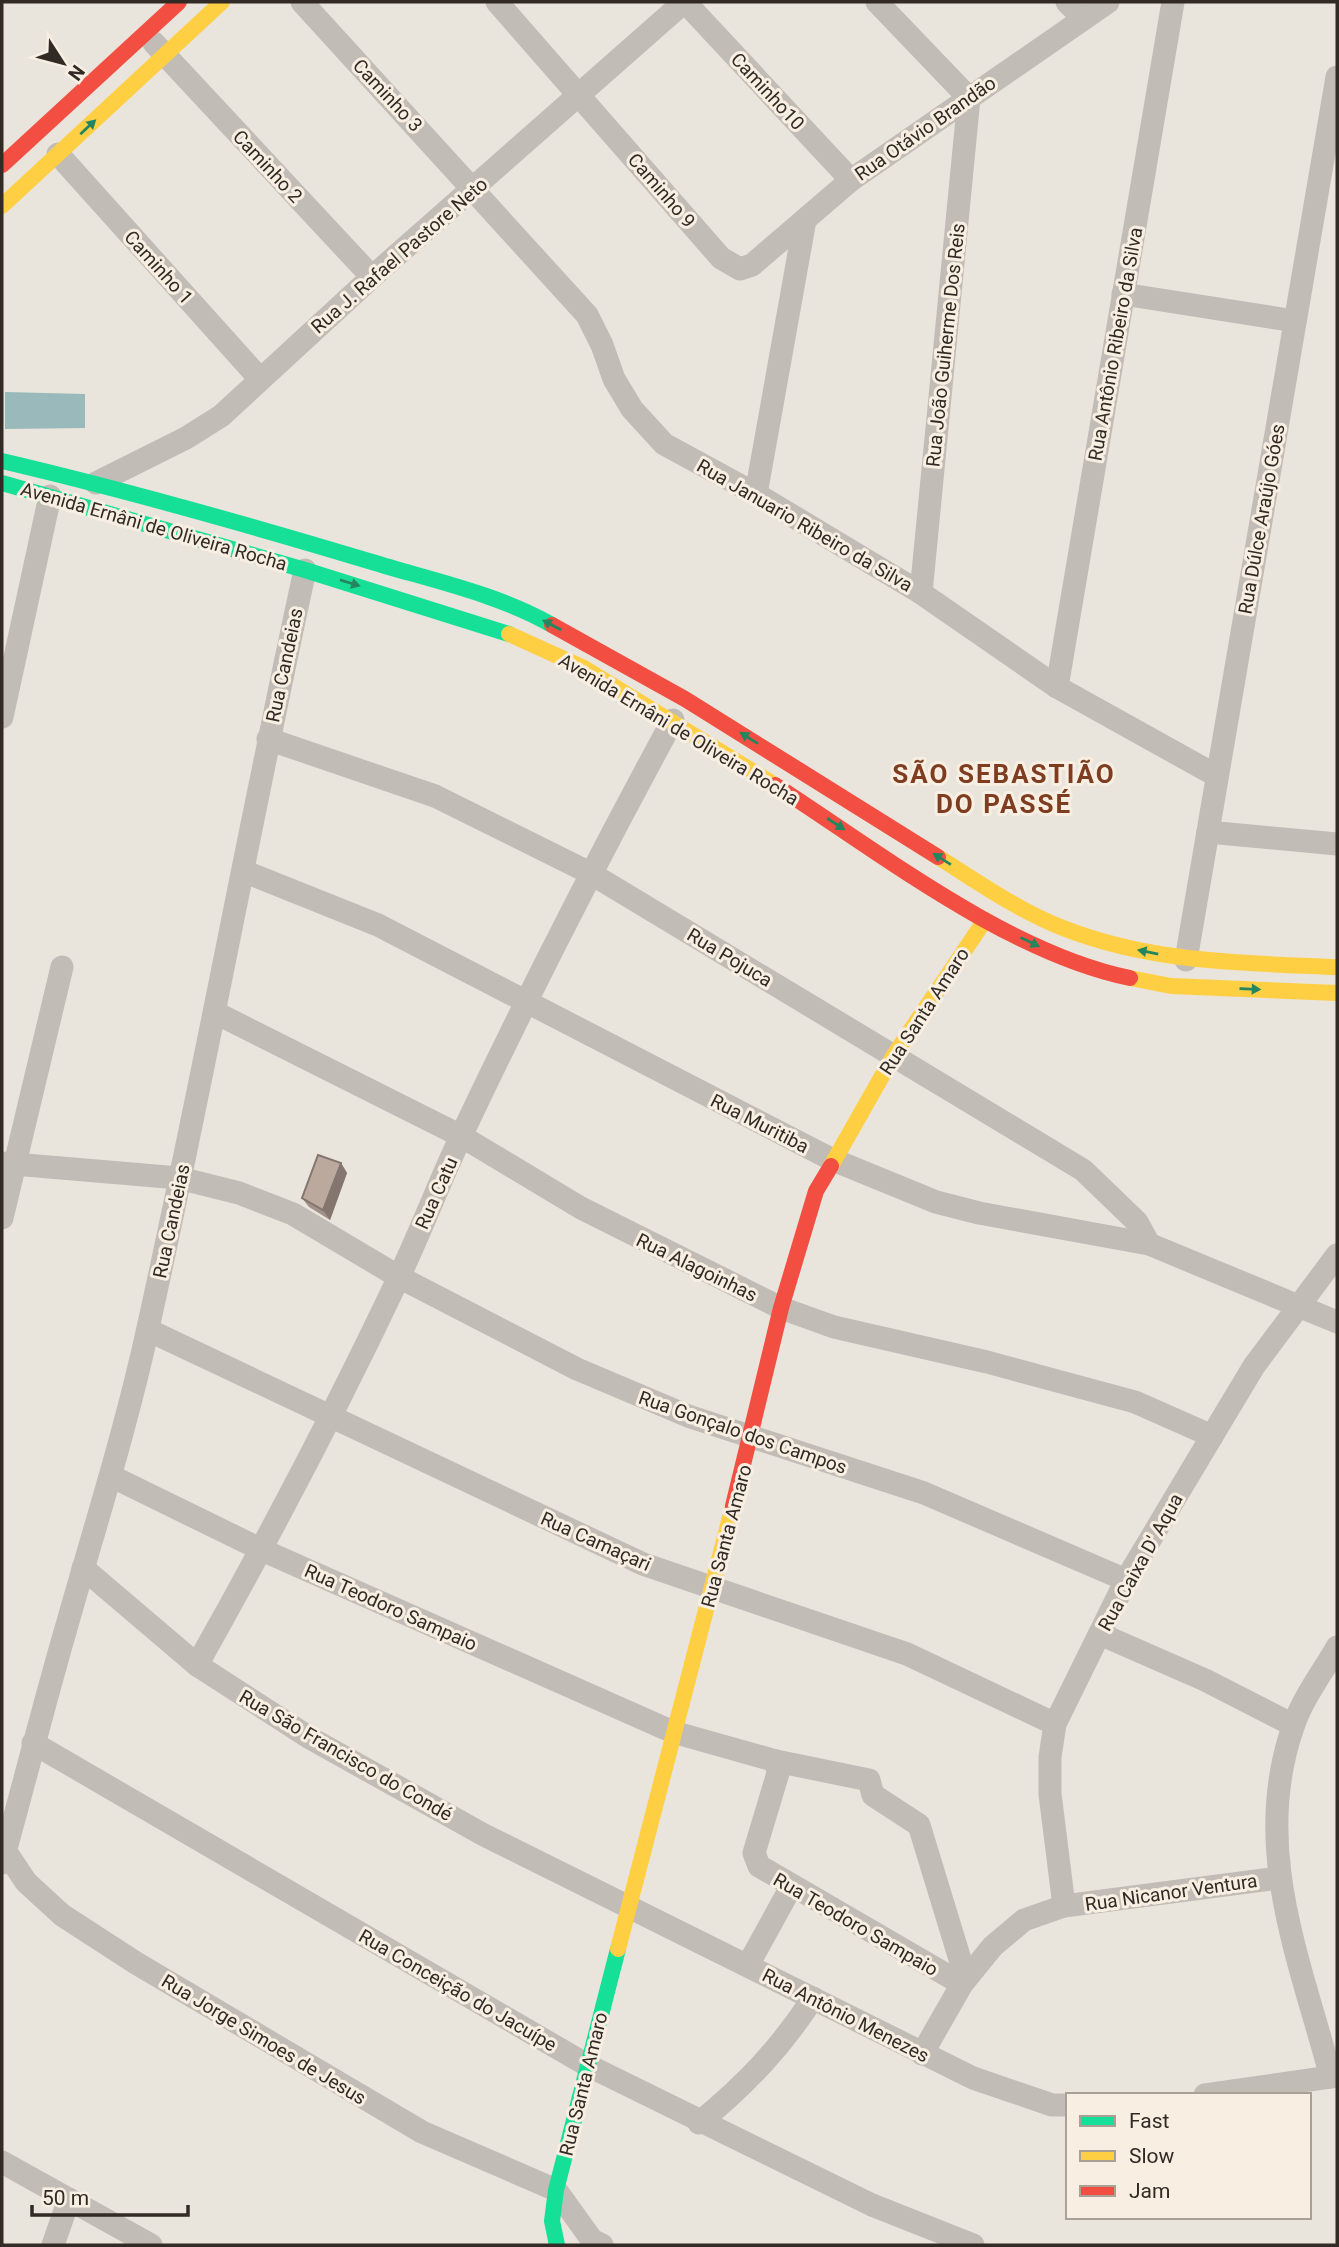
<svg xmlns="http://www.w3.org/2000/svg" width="1339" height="2247" font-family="Roboto,sans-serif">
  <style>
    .water { fill: #99b9ba }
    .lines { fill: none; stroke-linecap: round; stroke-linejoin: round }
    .street { stroke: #c2bcb6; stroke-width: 23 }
    .fast { stroke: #16e098; stroke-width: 16 }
    .slow { stroke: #ffcf43; stroke-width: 16 }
    .jam { stroke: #f24e42; stroke-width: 16 }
    .wall { fill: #a29188 }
    .shaded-wall { fill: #84766f }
    .building { fill: #bca99e; stroke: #84766f; stroke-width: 2 }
    .oneway { fill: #24855e }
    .labels { text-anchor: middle; stroke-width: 6; stroke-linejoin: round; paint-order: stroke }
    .street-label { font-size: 19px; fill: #322a25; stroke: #f8efe2 }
    .district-label { font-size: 26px; font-weight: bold; letter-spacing: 2px; fill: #7e3d21; stroke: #f8efe2 }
  </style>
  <rect width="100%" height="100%" fill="#e9e4dc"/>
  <!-- water -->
  <polygon class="water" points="5,392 85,394 85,428 5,429"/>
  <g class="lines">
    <!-- street -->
    <g class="street">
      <polyline points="302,2 587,315 602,345 614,379 632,409 664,444 756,494 921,593 1057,687 1217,776"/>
      <polyline points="497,2 721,258 740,269 752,265 851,180 1108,2"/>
      <polyline points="685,2 851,180"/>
      <polyline points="877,2 969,98 921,593"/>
      <polyline points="1067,2 1083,18"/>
      <polyline points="154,43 372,277"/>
      <polyline points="58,154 260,379"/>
      <polyline points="1123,294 1295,321"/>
      <polyline points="96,483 186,438 221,416 372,277 684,2"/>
      <polyline points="756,494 805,220"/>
      <polyline points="1057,687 1173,2"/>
      <polyline points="2,717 50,496"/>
      <polyline points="268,739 435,796 590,873 1083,1170 1137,1222 1149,1244"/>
      <polyline points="1208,832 1337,844"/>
      <polyline points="243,871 378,925 831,1159 936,1202 979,1213 1149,1244 1337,1322"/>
      <polyline points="1186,960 1337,77"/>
      <polyline points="216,1013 461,1136 581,1208 781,1308 834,1327 987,1362 1135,1402 1212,1436"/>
      <polyline points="2,1163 179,1178 239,1193 293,1214 399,1277 577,1369 688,1416 924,1493 1126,1580"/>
      <polyline points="2,1218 62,967"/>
      <polyline points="148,1330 643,1564 907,1654 1055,1724"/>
      <polyline points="111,1476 262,1550 673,1732 776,1761 869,1780 873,1795 919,1825 966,1979"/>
      <polyline points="83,1568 197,1665 310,1738 484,1835 973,2078 1052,2105 1068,2105"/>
      <polyline points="1100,1634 1205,1680 1293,1725"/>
      <path d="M197,1665C268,1539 336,1410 398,1279C421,1231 440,1180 463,1132C529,993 599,856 673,720"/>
      <polyline points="33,1743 587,2065 872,2205 973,2245"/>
      <polyline points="776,1761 778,1773 754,1853 759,1866 962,1984"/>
      <polyline points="2,1846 26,1882 62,1915 136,1963 422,2132 556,2190 592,2240 602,2245"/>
      <path d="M2,1863C24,1784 44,1704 67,1625C95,1526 126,1429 148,1328C204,1076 250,822 305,570"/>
      <polyline points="1064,1906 1050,1794 1050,1757 1055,1724 1126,1580 1212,1436 1254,1366 1337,1255"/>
      <polyline points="748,1965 791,1887"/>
      <polyline points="922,2054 962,1984 993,1946 1024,1920 1064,1906 1278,1878"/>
      <path d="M1331,2077C1300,1960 1251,1847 1293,1727C1302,1699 1323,1672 1337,1647"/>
      <polyline points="1205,2095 1337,2076"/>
      <path d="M699,2123C746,2084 780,2049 813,1998"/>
      <polyline points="2,2162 151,2245"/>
      <polyline points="53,2245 69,2199"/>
    </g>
    <!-- fast -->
    <g class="fast">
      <path d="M2,461C126,490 249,525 372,562C431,580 498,594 552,625"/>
      <polyline points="2,483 305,570 509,634"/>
      <polyline points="557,2245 552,2221 556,2190 618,1949"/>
    </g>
    <!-- slow -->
    <g class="slow">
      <polyline points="2,206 222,2"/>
      <polyline points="509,634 584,668 775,785"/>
      <path d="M938,857C978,882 1019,911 1063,928C1152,963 1243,963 1337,967"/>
      <polyline points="1130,978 1171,986 1337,993"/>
      <polyline points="831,1166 894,1055 985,920"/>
      <polyline points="618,1949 733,1506"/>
    </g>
    <!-- jam -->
    <g class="jam">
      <polyline points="2,165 179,2"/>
      <polyline points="552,625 685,699 938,857"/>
      <path d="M775,785C879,852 1008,953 1130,978"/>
      <polyline points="733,1506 781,1308 816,1191 831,1166"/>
    </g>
  </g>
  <!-- wall -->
  <polygon class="wall" points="341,1163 347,1173 330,1220 309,1207 302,1198"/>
  <!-- shaded-wall -->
  <polygon class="shaded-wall" points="341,1163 347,1173 330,1220 323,1210"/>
  <!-- building -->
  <polygon class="building" points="318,1155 341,1163 323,1210 302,1198"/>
  <!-- one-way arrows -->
  <defs><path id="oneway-solid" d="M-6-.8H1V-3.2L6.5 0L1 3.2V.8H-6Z" transform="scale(1.75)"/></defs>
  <g class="oneway">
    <use href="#oneway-solid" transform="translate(88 127) rotate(-43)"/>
    <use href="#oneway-solid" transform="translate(350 583) rotate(17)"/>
    <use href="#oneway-solid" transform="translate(552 625) rotate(-152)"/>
    <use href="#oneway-solid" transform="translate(749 738) rotate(-148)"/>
    <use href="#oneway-solid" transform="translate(836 824) rotate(33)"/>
    <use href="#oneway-solid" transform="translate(942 859) rotate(-148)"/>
    <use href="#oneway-solid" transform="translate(1030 942) rotate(26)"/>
    <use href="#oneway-solid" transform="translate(1148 952) rotate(-168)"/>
    <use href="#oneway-solid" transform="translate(1250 989) rotate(2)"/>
  </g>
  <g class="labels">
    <!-- street labels -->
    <g class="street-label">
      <text transform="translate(768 91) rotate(47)" y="7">Caminho10</text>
      <text transform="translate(388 95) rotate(47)" y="7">Caminho 3</text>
      <text transform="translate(925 128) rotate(-35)" y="7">Rua Otávio Brandão</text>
      <text transform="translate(268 166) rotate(47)" y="7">Caminho 2</text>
      <text transform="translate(662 190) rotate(49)" y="7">Caminho 9</text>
      <text transform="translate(399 255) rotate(-41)" y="7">Rua J. Rafael Pastore Neto</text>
      <text transform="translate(159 267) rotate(48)" y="7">Caminho 1</text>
      <text transform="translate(1115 344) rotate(-80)" y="7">Rua Antônio Ribeiro da Silva</text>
      <text transform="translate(945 345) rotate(-84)" y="7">Rua João Guiherme Dos Reis</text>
      <text transform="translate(1261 519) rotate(-80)" y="7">Rua Dúlce Araújo Góes</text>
      <text transform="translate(805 525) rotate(30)" y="7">Rua Januario Ribeiro da Silva</text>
      <text transform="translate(154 526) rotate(16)" y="7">Avenida Ernâni de Oliveira Rocha</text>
      <text transform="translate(284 665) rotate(-78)" y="7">Rua Candeias</text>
      <text transform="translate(679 729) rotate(31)" y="7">Avenida Ernâni de Oliveira Rocha</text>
      <text transform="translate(730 957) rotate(31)" y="7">Rua Pojuca</text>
      <text transform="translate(924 1011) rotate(-57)" y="7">Rua Santa Amaro</text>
      <text transform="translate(760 1123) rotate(27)" y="7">Rua Muritiba</text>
      <text transform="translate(436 1193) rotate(-66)" y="7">Rua Catu</text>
      <text transform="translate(171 1221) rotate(-78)" y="7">Rua Candeias</text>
      <text transform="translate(697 1267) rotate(26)" y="7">Rua Alagoinhas</text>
      <text transform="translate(743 1432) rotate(19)" y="7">Rua Gonçalo dos Campos</text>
      <text transform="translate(726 1536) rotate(-75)" y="7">Rua Santa Amaro</text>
      <text transform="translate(596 1541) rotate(24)" y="7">Rua Camaçari</text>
      <text transform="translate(1140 1562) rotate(-61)" y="7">Rua Caixa D' Aqua</text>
      <text transform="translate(391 1607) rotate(24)" y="7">Rua Teodoro Sampaio</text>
      <text transform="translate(346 1755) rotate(30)" y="7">Rua São Francisco do Condé</text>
      <text transform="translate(1171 1892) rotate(-8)" y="7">Rua Nicanor Ventura</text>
      <text transform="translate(856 1924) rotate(30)" y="7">Rua Teodoro Sampaio</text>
      <text transform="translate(458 1990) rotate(30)" y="7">Rua Conceição do Jacuípe</text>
      <text transform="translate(846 2015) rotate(27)" y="7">Rua Antônio Menezes</text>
      <text transform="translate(264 2039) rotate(31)" y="7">Rua Jorge Simoes de Jesus</text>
      <text transform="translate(583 2084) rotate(-76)" y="7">Rua Santa Amaro</text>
    </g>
    <!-- district labels -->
    <g class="district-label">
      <text x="1004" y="783">SÃO SEBASTIÃO<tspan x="1004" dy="30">DO PASSÉ</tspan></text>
    </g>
  </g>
  <!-- border -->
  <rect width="1339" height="2247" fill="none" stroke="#322a25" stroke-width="7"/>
  <!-- legend -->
  <rect x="1066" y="2093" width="245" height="126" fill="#f8efe2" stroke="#a9a096" stroke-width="2"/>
  <rect x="1080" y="2116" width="35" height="10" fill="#16e098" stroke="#a9a096" stroke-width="2"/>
  <text x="1129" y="2128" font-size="21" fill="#322a25">Fast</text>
  <rect x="1080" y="2151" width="35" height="10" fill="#ffcf43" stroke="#a9a096" stroke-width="2"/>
  <text x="1129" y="2163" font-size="21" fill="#322a25">Slow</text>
  <rect x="1080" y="2186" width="35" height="10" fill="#f24e42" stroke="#a9a096" stroke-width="2"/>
  <text x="1129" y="2198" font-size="21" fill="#322a25">Jam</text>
  <!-- north arrow -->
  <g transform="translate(63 63) rotate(126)" stroke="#f8efe2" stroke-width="5" paint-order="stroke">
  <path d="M0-5L12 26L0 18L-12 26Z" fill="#322a25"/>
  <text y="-10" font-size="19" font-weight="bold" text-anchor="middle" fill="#322a25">N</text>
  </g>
  <!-- scale -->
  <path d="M32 2205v10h156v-10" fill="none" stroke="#322a25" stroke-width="3.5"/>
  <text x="42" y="2205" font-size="21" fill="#322a25" stroke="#f8efe2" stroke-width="5" paint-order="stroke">50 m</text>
</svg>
